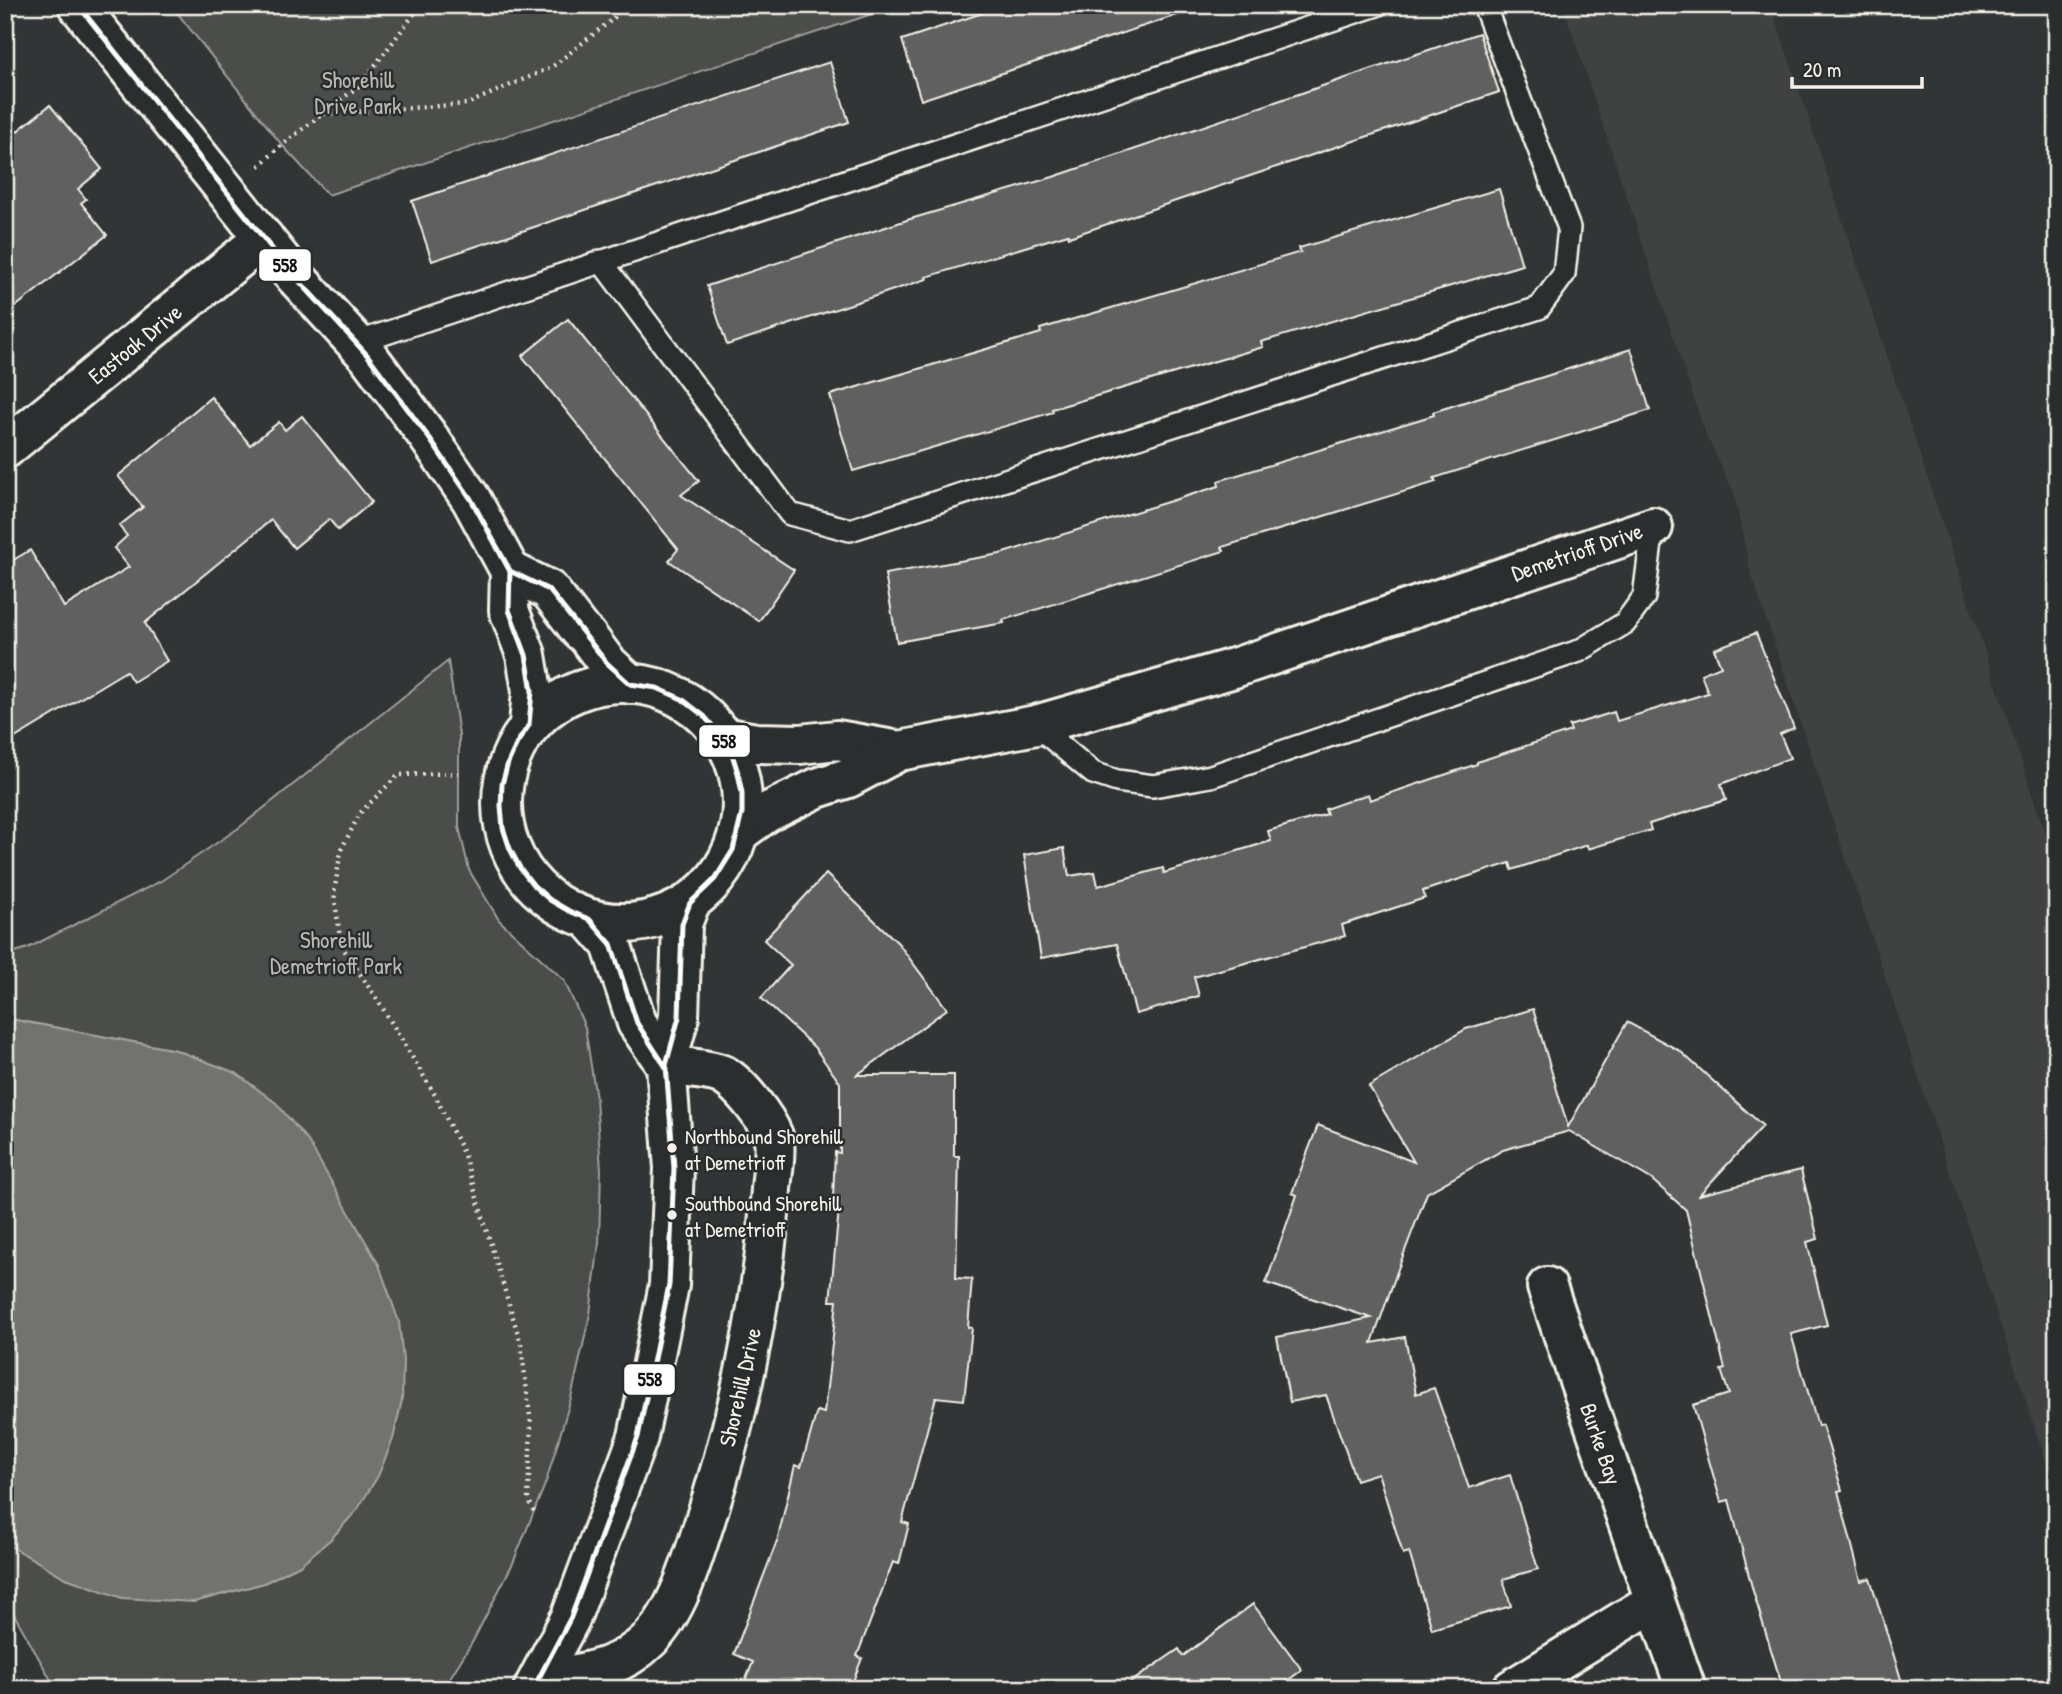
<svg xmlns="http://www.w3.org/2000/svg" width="2062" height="1694" font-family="'Patrick Hand',sans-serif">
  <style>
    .built { fill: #404242 }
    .green { fill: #4b4d4c; stroke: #a09f9a; stroke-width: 2 }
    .water { fill: #727370; stroke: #a6a5a0; stroke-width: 2 }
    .building { fill: #5f605f; stroke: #f4f1e8; stroke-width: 2 }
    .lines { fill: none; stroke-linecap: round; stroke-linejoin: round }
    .lane-casing { stroke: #f4f1e8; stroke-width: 26 }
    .street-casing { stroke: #f4f1e8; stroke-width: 44 }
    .secondary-casing { stroke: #f4f1e8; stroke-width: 44 }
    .path { stroke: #f4f1e8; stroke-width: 4.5; stroke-dasharray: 2 5; stroke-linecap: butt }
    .lane { stroke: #2a2d2e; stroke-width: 21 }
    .street { stroke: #2a2d2e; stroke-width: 38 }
    .secondary { stroke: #2a2d2e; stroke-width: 38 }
    .bus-1-casing { stroke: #2a2d2e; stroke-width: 10 }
    .bus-1 { stroke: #fff; stroke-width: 5 }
    .bus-dot { fill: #f4f1e8; stroke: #2a2d2e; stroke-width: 2.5 }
    .labels { text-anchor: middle; stroke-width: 5; stroke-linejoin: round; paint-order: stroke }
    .bus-label { font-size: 21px; fill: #f4f1e8; stroke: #2a2d2e; text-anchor: start }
    .park-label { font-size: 23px; fill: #b9b8b1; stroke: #2a2d2e }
    .street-label { font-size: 23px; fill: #f4f1e8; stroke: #2a2d2e }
    .line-badge { stroke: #2a2d2e; stroke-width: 2.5 }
    .pale-badge-label { font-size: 19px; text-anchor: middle; font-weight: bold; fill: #111 }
  </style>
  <rect width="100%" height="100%" fill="#323535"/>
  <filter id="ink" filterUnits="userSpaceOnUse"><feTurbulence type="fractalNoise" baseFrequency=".0143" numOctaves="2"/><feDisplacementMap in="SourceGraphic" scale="14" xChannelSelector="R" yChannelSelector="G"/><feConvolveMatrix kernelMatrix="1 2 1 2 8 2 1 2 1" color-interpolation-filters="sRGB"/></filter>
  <g filter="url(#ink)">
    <!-- built -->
    <polygon class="built" points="1563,5 1771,5 2057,869 2057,1495 1750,570 1734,493 1706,435"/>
    <!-- green -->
    <g class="green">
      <polygon points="171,5 899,5 328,195 282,145"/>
      <polygon points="448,661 459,735 459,827 469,870 499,920 564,980 585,1027 596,1098 601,1170 599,1242 590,1314 571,1398 546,1482 513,1563 473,1641 443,1689 56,1689 5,1598 5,1543 66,1578 194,1602 264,1583 300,1565 176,1050 5,1018 5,955 28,948 161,881 240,827"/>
    </g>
    <!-- water -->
    <polygon class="water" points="5,1018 176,1050 236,1073 276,1103 308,1141 379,1265 399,1322 403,1360 402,1400 393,1439 378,1476 357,1510 331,1539 300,1565 264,1583 194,1602 122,1598 66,1578 5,1543"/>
    <!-- building -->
    <g class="building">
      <polygon points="1006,5 1182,5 1183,13 921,100 902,40"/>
      <polygon points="1479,33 1499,92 1069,237 1068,234 926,277 927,279 727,345 707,286 907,220 1053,177"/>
      <polygon points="830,62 849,122 432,261 412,201"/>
      <polygon points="50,105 102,169 78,189 86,199 81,203 107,235 5,315 5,141"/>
      <polygon points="1499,189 1522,265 1261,342 1263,347 1052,409 1053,412 853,471 830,395 1041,333 1040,329 1301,252 1299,248"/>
      <polygon points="568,319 699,481 681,495 794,570 759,621 669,561 678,549 522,356"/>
      <polygon points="1631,349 1650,410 1434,478 1436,482 1222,547 1224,551 1003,620 1004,623 897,642 885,574 1000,554 1219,486 1218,481 1434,415 1433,412"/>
      <polygon points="211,397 250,445 279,422 285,430 302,416 372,502 338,530 329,519 294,548 271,520 145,623 167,661 133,682 126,671 5,744 5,565 30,550 64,607 129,567 114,548 127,536 119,526 143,507 118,476 175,429 174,428"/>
      <polygon points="1756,633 1794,728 1780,734 1790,758 1721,784 1726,800 1649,824 1651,830 1588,849 1587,845 1512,870 1510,863 1423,891 1425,898 1342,925 1345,936 1194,977 1199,996 1136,1014 1117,944 1041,958 1024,855 1064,848 1069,876 1095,872 1098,886 1163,868 1164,873 1271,841 1268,831 1327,814 1325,809 1368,794 1370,800 1477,764 1477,762 1571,731 1569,726 1614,712 1617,721 1708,693 1701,674 1721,666 1714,649"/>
      <polygon points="826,874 898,943 947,1009 857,1075 954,1075 954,1156 959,1156 956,1278 972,1279 968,1327 972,1328 964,1400 936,1397 902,1522 909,1524 899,1564 893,1562 857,1656 862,1658 850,1689 742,1689 753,1662 734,1654 778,1538 795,1465 801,1467 817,1411 824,1413 837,1301 830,1301 840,1199 833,1198 835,1152 840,1153 840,1083 814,1047 761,998 791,965 764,940"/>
      <polygon points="1533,1009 1568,1127 1627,1022 1680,1051 1763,1126 1699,1195 1801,1170 1818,1239 1807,1242 1827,1325 1791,1334 1818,1426 1822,1425 1842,1490 1838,1491 1861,1581 1870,1578 1904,1689 1783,1689 1753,1591 1729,1500 1721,1502 1693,1405 1729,1394 1721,1370 1725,1369 1686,1210 1651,1179 1569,1131 1503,1150 1427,1193 1398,1269 1372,1343 1405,1337 1416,1394 1434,1388 1469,1488 1510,1475 1538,1569 1503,1579 1511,1606 1432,1629 1409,1552 1403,1554 1378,1473 1356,1480 1326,1395 1290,1402 1277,1337 1371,1318 1266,1283 1297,1195 1292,1193 1318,1125 1414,1162 1369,1086 1466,1029"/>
      <polygon points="1253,1604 1302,1670 1276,1689 1121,1689 1179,1649 1183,1656"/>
    </g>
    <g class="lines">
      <defs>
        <g id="lane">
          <polyline points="601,261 790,514 850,530 1539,308 1564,274 1569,228 1484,5"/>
          <polyline points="356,343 1377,5"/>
          <polyline points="1036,725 1093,773 1117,781 1153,786 1211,776 1579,651 1625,623 1644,597 1653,527"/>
        </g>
        <g id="street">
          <polyline points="5,449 264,238"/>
          <polyline points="722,737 756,743 800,744 837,740 899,751"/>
          <polyline points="738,833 766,813 817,788 848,778 899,751 1036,725 1234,668 1653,527"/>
          <polyline points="1547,1287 1655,1601"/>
          <path d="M539,1681C581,1673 618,1671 650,1639C676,1613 691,1565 702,1530C739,1417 763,1307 771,1189C772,1176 777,1147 773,1136C766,1118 740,1084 723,1075C714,1070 679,1067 666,1065"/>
          <polyline points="1512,1689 1655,1601 1686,1689"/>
        </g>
        <g id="secondary">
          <polyline points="78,5 289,270 368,356 427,435 471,499 510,571 509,610 526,655 532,691 529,725"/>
          <polyline points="510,571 549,590 580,630 587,636 607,663 630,684"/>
          <circle cx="622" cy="803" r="120"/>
          <polyline points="589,919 611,944 637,1023 666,1065"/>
          <polyline points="533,1689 571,1617 638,1437 669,1285 674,1168 666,1065 679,1017 682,924 690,903"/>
        </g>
      </defs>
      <!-- lane casing -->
      <use href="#lane" class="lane-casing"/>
      <!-- street casing -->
      <use href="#street" class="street-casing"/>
      <!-- secondary casing -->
      <use href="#secondary" class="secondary-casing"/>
      <!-- path -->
      <g class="path">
        <polyline points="324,114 467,104 552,67 614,18 621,5"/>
        <polyline points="259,166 282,145 360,85 421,5"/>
        <polyline points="459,773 398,775 360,813 341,850 334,893 341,945 382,1007 435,1095 464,1155 521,1344 531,1424 528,1499 534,1511"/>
        <path d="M401,1689C415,1681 430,1681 446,1684"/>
      </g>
      <!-- lane -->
      <use href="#lane" class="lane"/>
      <!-- street -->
      <use href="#street" class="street"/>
      <!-- secondary -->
      <use href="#secondary" class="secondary"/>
      <defs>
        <g id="bus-1">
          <polyline points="78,5 289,270 368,356 427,435 471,499 510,571 549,590 607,663 630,684 657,688 682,699 704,716 722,737 732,754 738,773 742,793 742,813 733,850 715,879 690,903 682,924 679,1017 666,1065 674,1168 669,1285 638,1437 571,1617 533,1689"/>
          <polyline points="497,547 510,571 509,610 526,655 532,691 529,725 517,743 508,763 502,784 501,806 503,828 510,849 520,868 534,886 550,900 569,911 589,919 611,944 637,1023 667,1069"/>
        </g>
      </defs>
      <!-- bus-1 casing -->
      <use href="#bus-1" class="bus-1-casing"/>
      <!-- bus-1 -->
      <use href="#bus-1" class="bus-1"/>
    </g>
  </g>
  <!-- markers -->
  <g class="bus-dot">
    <circle cx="672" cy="1148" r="6"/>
    <circle cx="672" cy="1215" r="6"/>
  </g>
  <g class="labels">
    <!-- bus labels -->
    <g class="bus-label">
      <text x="685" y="1144">Northbound Shorehill<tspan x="685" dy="26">at Demetrioff</tspan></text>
      <text x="685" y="1211">Southbound Shorehill<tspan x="685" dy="26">at Demetrioff</tspan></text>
    </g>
    <!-- park labels -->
    <g class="park-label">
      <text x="358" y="88">Shorehill<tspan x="358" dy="26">Drive Park</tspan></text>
      <text x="336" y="948">Shorehill<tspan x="336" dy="26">Demetrioff Park</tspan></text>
    </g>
    <!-- street labels -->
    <g class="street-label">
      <text transform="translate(135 344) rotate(-39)" y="8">Eastoak Drive</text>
      <text transform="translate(1577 552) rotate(-19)" y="8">Demetrioff Drive</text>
      <text transform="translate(740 1387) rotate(-77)" y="8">Shorehill Drive</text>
      <text transform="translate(1601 1444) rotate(71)" y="8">Burke Bay</text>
    </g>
  </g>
  <g class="line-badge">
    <rect x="258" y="248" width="54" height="34" rx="7" fill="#fff"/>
    <rect x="698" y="724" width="53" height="34" rx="7" fill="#fff"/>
    <rect x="623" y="1363" width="53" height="33" rx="7" fill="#fff"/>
  </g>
  <g class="pale-badge-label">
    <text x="285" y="272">558</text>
    <text x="724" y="748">558</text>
    <text x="650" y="1386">558</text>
  </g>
  <!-- margin -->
  <rect width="2062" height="1694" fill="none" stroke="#2a2d2e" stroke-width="28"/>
  <rect x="14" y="14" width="2034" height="1666" fill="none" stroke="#f4f1e8" stroke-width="2.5" filter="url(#ink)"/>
  <!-- scale -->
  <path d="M1792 77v10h130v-10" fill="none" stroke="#f4f1e8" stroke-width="3.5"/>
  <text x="1803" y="77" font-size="21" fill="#f4f1e8" stroke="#2a2d2e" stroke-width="5" paint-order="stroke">20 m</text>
</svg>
